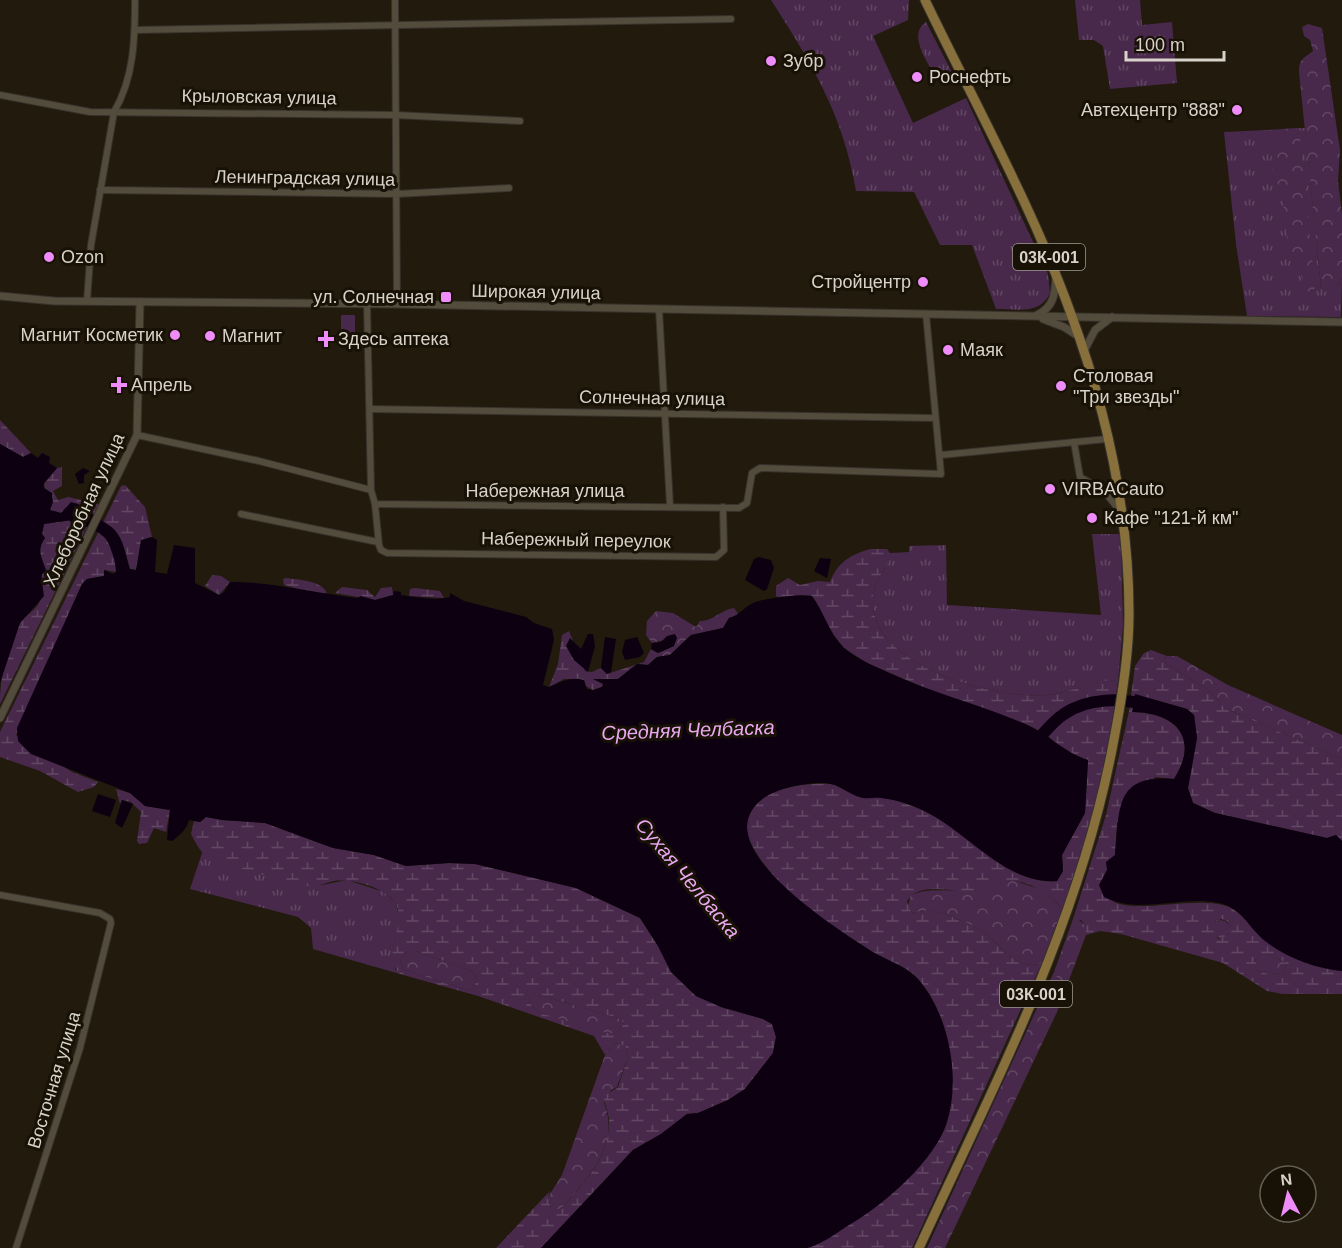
<svg xmlns="http://www.w3.org/2000/svg" width="1342" height="1248" font-family="Helvetica,sans-serif">
  <style>
    .grass { fill: url(#grass-tufts) }
    .forest { fill: url(#forest-crowns) }
    .wetland { fill: url(#wetland-marsh); fill-rule: evenodd }
    .park { fill: #48294c }
    .water { fill: #0d0011 }
    .lines { fill: none; stroke-linecap: round; stroke-linejoin: round }
    .river { stroke: #0d0011; stroke-width: 12 }
    .minor-casing { stroke: #38322c; stroke-width: 8 }
    .tertiary-casing { stroke: #38322c; stroke-width: 9 }
    .primary-casing { stroke: #38322c; stroke-width: 11 }
    .minor { stroke: #534b3c; stroke-width: 6 }
    .tertiary { stroke: #534b3c; stroke-width: 7 }
    .primary { stroke: #88703d; stroke-width: 9 }
    .poi-dot { fill: #ee8cf9; stroke: #181105; stroke-width: 2 }
    .labels { text-anchor: middle; stroke-width: 6; stroke-linejoin: round; paint-order: stroke }
    .shield { fill: #181105; stroke: #9e998f; stroke-width: 1.5 }
    .shield-label { font-size: 16px; font-weight: bold; fill: #d8d3ca }
    .poi-label { font-size: 18px; fill: #d8d3ca; stroke: #181105; text-anchor: start }
    .street-label { font-size: 18px; fill: #d8d3ca; stroke: #181105 }
    .water-label { font-size: 20px; font-style: italic; fill: #e8a7ef; stroke: #181105 }
  </style>
  <defs>
    <pattern id="grass-tufts" width="24" height="20" patternUnits="userSpaceOnUse" patternTransform="scale(1.5)"><rect width="24" height="20" fill="#48294c"/><path d="M3 7l-1-3M5 7V3M7 7l1-3M15 17l-1-3M17 17v-4M19 17l1-3" fill="none" stroke="#624764"/></pattern>
    <pattern id="forest-crowns" width="20" height="18" patternUnits="userSpaceOnUse" patternTransform="scale(1.5)"><rect width="20" height="18" fill="#48294c"/><path d="M2 6a3 3 0 1 1 6 0M12 15a3 3 0 1 1 6 0" fill="none" stroke="#624764"/></pattern>
    <pattern id="wetland-marsh" width="20" height="14" patternUnits="userSpaceOnUse" patternTransform="scale(1.5)"><rect width="20" height="14" fill="#48294c"/><path d="M1 5h8M5 5V1M11 12h8M15 12V8" fill="none" stroke="#624764"/></pattern>
  </defs>
  <rect width="100%" height="100%" fill="#211a0d"/>
  <!-- grass -->
  <g class="grass">
    <path d="M771,0H909L908,20L873,36L913,123L966,98L1048,274L1050,293C1040,315 1017,309 996,309L972,245H940L914,192L856,191C843,114 812,64 771,0Z"/>
    <polygon points="1075,0 1140,0 1142,25 1172,22 1177,83 1110,89 1103,46 1094,40 1079,40"/>
    <path d="M926,22L957,82L948,83L937,80C930,65 906,35 926,22Z"/>
    <polygon points="1305,128 1321,288 1337,286 1342,279 1341,317 1247,316 1236,244 1224,132"/>
    <path d="M1092,534H1121L1123,627L1118,681C1092,679 1072,693 1047,695C995,700 859,664 874,591C876,580 885,569 890,559V553L909,552V546L946,545L947,605L1101,615Z"/>
    <polygon points="202,853 322,885 347,880 384,892 395,902 399,914 400,928 394,943 395,969 400,974 313,949 311,928 298,917 190,889"/>
    <polygon points="1054,972 1064,981 1069,980 1060,1004 1057,997 1043,995"/>
  </g>
  <!-- forest -->
  <g class="forest">
    <path d="M1308,24L1322,28L1340,150L1338,181L1342,214V279L1333,291L1323,292L1321,288L1299,72C1299,59 1304,58 1313,51L1310,40L1304,36L1302,27Z"/>
    <polygon points="1299,128 1315,288 1310,293 1306,289 1287,238 1282,193 1274,177 1271,163 1275,137 1281,129"/>
    <path d="M734,608L739,615L729,618L723,628L691,635L670,655L657,657L648,665L644,662L651,649L658,653L674,646L664,640L652,643L646,635L647,621L656,611L673,613L696,627L700,621C714,621 720,610 734,608Z"/>
    <polygon points="1167,656 1177,656 1228,685 1342,735 1342,759 1238,714 1224,707 1207,689 1168,665 1164,659"/>
    <path d="M1009,879L1042,890L1063,909L1042,963C1011,973 1000,938 975,927C961,920 945,913 930,911C923,910 918,913 911,912L908,908L910,896C928,886 948,893 967,889C981,886 995,880 1009,879Z"/>
    <polygon points="1077,918 1086,926 1086,935 1069,980 1059,980 1054,972 1073,919"/>
    <circle cx="1221" cy="929" r="9"/>
    <polygon points="408,951 416,951 471,971 477,977 474,988 467,990 404,970 400,960"/>
    <polygon points="1259,954 1266,954 1285,962 1286,972 1271,975 1259,971 1255,960"/>
    <polygon points="537,994 621,1019 624,1024 616,1033 607,1034 537,1012 529,1002 531,996"/>
    <polygon points="1051,994 1057,997 1060,1004 1057,1012 945,1248 927,1248 1043,995"/>
    <path d="M615,1043L625,1046L628,1057L617,1087L611,1090L604,1103C621,1145 587,1180 561,1209H551L548,1197L562,1175L605,1055Z"/>
  </g>
  <!-- wetland -->
  <g class="wetland">
    <polygon points="0,420 31,453 23,457 0,444"/>
    <polygon points="62,467 62,486 53,491 58,500 68,497 99,504 94,515 76,503 61,513 49,510 44,484 57,468"/>
    <path d="M125,485L145,507L152,537L147,538L136,570L130,569C126,555 122,530 106,525C110,541 116,555 116,572L105,570L104,576L87,579L82,584L16,735L72,772L98,782L94,787L78,792L40,771L0,757V732L121,486Z"/>
    <path d="M72,520L87,527L0,704C0,679 6,645 20,623C24,616 35,611 39,603C45,589 40,577 43,563C38,554 39,547 45,538L42,534L44,524Z"/>
    <path d="M870,549H887L890,553V559C885,569 876,580 874,591C859,664 995,700 1047,695C1074,693 1088,679 1118,681C1108,759 1089,835 1063,909C1041,886 1010,868 982,893C962,894 920,879 907,901L911,912C918,913 923,910 930,911C945,913 961,920 975,927C1000,938 1011,973 1042,963L912,1248H808C857,1221 891,1202 925,1157C933,1147 945,1133 947,1121C950,1107 949,1092 950,1079C953,1045 941,1004 917,978C907,966 887,961 873,952C852,939 809,913 792,896C778,881 746,848 747,827C748,790 801,782 830,784C840,785 850,794 860,797C866,799 872,797 878,797C897,799 915,806 932,815C971,836 1009,885 1057,881L1063,871L1062,855L1085,813L1088,760L1065,752L1048,736L1026,724L948,698L867,663L844,648L833,634L812,596L799,595L780,599L776,596V586L788,578L800,585L818,581L830,582C838,562 850,555 870,549Z"/>
    <polygon points="212,575 221,576 230,582 219,595 205,586"/>
    <path d="M286,578C299,580 321,580 327,593L316,594L284,585L283,579Z"/>
    <polygon points="342,587 367,590 375,597 381,588 392,587 393,595 375,600 335,593"/>
    <polygon points="415,588 440,591 444,598 409,596 410,589"/>
    <polygon points="569,631 585,671 592,672 601,668 607,674 644,662 648,665 637,664 618,679 594,679 604,684 602,687 593,690 573,679 564,679 549,687 558,664 562,635"/>
    <path d="M1151,650L1167,656L1164,659L1168,665L1207,689L1224,707L1238,714L1342,759V841L1336,835L1327,838L1215,813L1193,803L1188,788L1197,738L1194,715L1187,709L1151,699L1132,712C1176,713 1200,738 1174,779L1155,777L1117,822L1115,855L1100,885C1103,889 1106,896 1111,900C1133,916 1198,894 1229,907C1242,912 1247,923 1256,932C1278,954 1311,968 1342,971V994H1282L1267,991L1223,963L1121,934L1100,931L1086,935V926L1081,920L1073,919L1106,815L1129,711L1135,666L1144,653ZM1221,919L1227,921L1230,927L1228,935L1218,939L1213,929L1215,922ZM1266,954L1285,962L1286,972L1271,975L1259,971L1255,960L1259,955Z"/>
    <polygon points="116,789 130,793 145,806 170,810 166,832 154,828 147,843 139,844 137,841 141,812 131,802 122,800 120,804"/>
    <path d="M206,817L222,820L265,823L333,848L374,855L406,866L449,863L475,864L576,888L640,918L658,946L671,972L696,996L721,1007L763,1019L772,1024L776,1037L773,1053L745,1089L728,1100L698,1113L687,1114L661,1134L633,1150L541,1248H496L550,1191L548,1197L551,1209H561C583,1184 608,1160 609,1124C610,1114 604,1105 604,1096L618,1087L628,1057L625,1046L615,1043L605,1055L594,1036L478,996L400,974C376,951 421,913 383,892C369,884 350,879 334,881C325,883 317,887 307,886C294,885 210,861 203,853C198,848 194,840 191,834L194,821L200,822ZM408,951H416L471,971L477,977L474,988L467,990L404,970L400,960ZM537,994L621,1019L624,1024L616,1033H607L537,1012L529,1002L531,996Z"/>
  </g>
  <!-- park -->
  <rect class="park" x="341" y="315" width="14" height="30"/>
  <!-- water -->
  <g class="water">
    <path d="M0,444L23,457L31,453L38,458L42,453L50,457L49,463L57,468L44,483V488L52,493L53,502L50,510L61,513L71,502L86,507L94,515L87,527L72,520L44,524L42,534L45,538C36,550 42,558 46,570L41,576L44,596L20,623L0,683Z"/>
    <polygon points="83,468 90,471 84,475 84,483 79,484 75,474"/>
    <path d="M106,524C123,531 125,554 130,569L136,570L141,540L152,537L157,540L155,572L167,574L174,545L195,548V583L219,595L224,592L230,582H236C278,583 316,593 357,598L361,596L375,600L393,595L394,591L401,592V595C417,597 434,601 450,597V593L464,601L526,617L534,623L552,629L554,640L543,685L549,687C561,682 570,676 584,680L587,689L593,690L602,687L603,684L593,679H618L637,664L648,665L657,657L670,655L691,635L723,628L729,618C740,615 744,607 753,603C766,598 797,594 812,596C824,612 829,633 843,647C855,658 872,665 887,672C932,693 979,704 1025,724C1049,734 1063,752 1088,760L1085,813L1062,855L1063,871L1057,881C1009,885 971,837 932,815C916,806 899,800 881,798C875,797 868,799 863,798C853,796 844,789 835,785C819,779 779,787 765,797C698,843 838,929 871,951C886,960 906,966 918,979C949,1015 961,1077 947,1122C935,1160 887,1202 854,1222C840,1230 822,1245 807,1248C782,1248 753,1248 728,1248C666,1248 603,1248 541,1248L633,1150L661,1134L687,1114L698,1113L728,1100L745,1089L773,1053L776,1037L772,1024L763,1019L721,1007L696,996L671,972L658,946L640,918L576,888L475,864L449,863L406,866L374,855L333,848L265,823L222,820L206,817L200,822L189,820C186,830 180,835 172,841L167,840L170,810L145,806L130,793L31,754L18,741L17,728L82,584L87,579L104,576V570L113,574L116,572C116,552 103,541 106,524Z"/>
    <polygon points="759,557 771,560 774,568 767,589 764,591 745,580 754,559"/>
    <polygon points="820,558 831,559 827,578 814,571"/>
    <polygon points="588,634 593,634 595,646 588,672 574,660 566,646 570,638 581,649"/>
    <polygon points="675,634 677,638 674,646 658,653 651,649 652,643 661,642 667,636"/>
    <polygon points="605,637 616,639 611,672 607,674 601,668"/>
    <polygon points="637,637 644,653 640,657 625,660 622,652 625,640"/>
    <path d="M1135,694L1187,709L1194,715L1197,738L1188,788L1193,803L1215,813L1327,838L1336,835L1342,841V971C1315,968 1287,958 1265,941C1249,928 1242,908 1219,903C1181,895 1141,915 1104,897L1099,885L1107,870L1106,862L1115,855C1120,808 1114,774 1174,779C1200,738 1176,712 1132,712Z"/>
    <polygon points="98,794 116,800 110,817 92,811"/>
    <polygon points="122,800 133,804 122,828 115,823"/>
  </g>
  <g class="lines">
    <!-- river -->
    <g class="river">
      <path d="M75,518C88,518 109,529 114,541"/>
      <path d="M1034,744C1043,734 1053,721 1064,714C1087,698 1122,697 1148,706"/>
    </g>
    <defs>
      <g id="minor">
        <polyline points="395,0 397,304"/>
        <polyline points="135,30 731,19"/>
        <polyline points="0,95 90,112 395,115 520,121"/>
        <polyline points="100,190 397,194 509,188"/>
        <path d="M87,301L91,245L114,112C134,78 135,38 135,0"/>
        <polyline points="367,304 371,490"/>
        <polyline points="659,309 670,506"/>
        <polyline points="370,409 934,418"/>
        <polyline points="137,435 259,461 371,490 375,504 739,508 747,503 752,473 760,468 941,474 926,314"/>
        <polyline points="1074,442 1080,477 1104,491 1120,511"/>
        <polyline points="941,455 1107,439"/>
        <polyline points="375,504 379,545 381,550 387,553 716,557 724,550 723,507"/>
        <polyline points="241,514 378,542"/>
        <polyline points="0,895 100,913 110,919 111,923 80,1048 16,1248"/>
      </g>
      <g id="tertiary">
        <polyline points="0,296 54,301 397,304 1342,322"/>
        <path d="M1037,315C1054,307 1055,294 1056,277"/>
        <polyline points="1043,319 1064,327 1078,336"/>
        <polyline points="1084,351 1095,330 1112,317"/>
        <polyline points="0,718 137,435 140,302"/>
      </g>
      <path id="primary" d="M919,1248C995,1083 1081,920 1114,739C1122,698 1129,656 1129,614C1129,512 1106,409 1071,314C1032,206 975,104 925,0"/>
    </defs>
    <!-- minor casing -->
    <use href="#minor" class="minor-casing"/>
    <!-- tertiary casing -->
    <use href="#tertiary" class="tertiary-casing"/>
    <!-- primary casing -->
    <use href="#primary" class="primary-casing"/>
    <!-- minor -->
    <use href="#minor" class="minor"/>
    <!-- tertiary -->
    <use href="#tertiary" class="tertiary"/>
    <!-- primary -->
    <use href="#primary" class="primary"/>
  </g>
  <!-- markers -->
  <g class="poi-dot">
    <circle cx="771" cy="61" r="6"/>
    <circle cx="917" cy="77" r="6"/>
    <circle cx="1237" cy="110" r="6"/>
    <circle cx="49" cy="257" r="6"/>
    <circle cx="923" cy="282" r="6"/>
    <rect x="440" y="291" width="12" height="12" rx="3"/>
    <circle cx="175" cy="335" r="6"/>
    <circle cx="210" cy="336" r="6"/>
    <path d="M323 330h6v6h6v6h-6v6h-6v-6h-6v-6h6z"/>
    <circle cx="948" cy="350" r="6"/>
    <path d="M116 376h6v6h6v6h-6v6h-6v-6h-6v-6h6z"/>
    <circle cx="1061" cy="386" r="6"/>
    <circle cx="1050" cy="489" r="6"/>
    <circle cx="1092" cy="518" r="6"/>
  </g>
  <g class="labels">
    <!-- shield labels -->
    <g class="shield">
      <rect x="1013" y="244" width="72" height="26" rx="4.5"/>
      <rect x="1000" y="981" width="72" height="26" rx="4.5"/>
    </g>
    <g class="shield-label">
      <text x="1049" y="263">03К-001</text>
      <text x="1036" y="1000">03К-001</text>
    </g>
    <!-- poi labels -->
    <g class="poi-label">
      <text x="783" y="67">Зубр</text>
      <text x="929" y="83">Роснефть</text>
      <text x="1225" y="116" text-anchor="end">Автехцентр "888"</text>
      <text x="61" y="263">Ozon</text>
      <text x="911" y="288" text-anchor="end">Стройцентр</text>
      <text x="434" y="303" text-anchor="end">ул. Солнечная</text>
      <text x="163" y="341" text-anchor="end">Магнит Косметик</text>
      <text x="222" y="342">Магнит</text>
      <text x="338" y="345">Здесь аптека</text>
      <text x="960" y="356">Маяк</text>
      <text x="1073" y="382">Столовая<tspan x="1073" dy="21">"Три звезды"</tspan></text>
      <text x="131" y="391">Апрель</text>
      <text x="1062" y="495">VIRBACauto</text>
      <text x="1104" y="524">Кафе "121-й км"</text>
    </g>
    <!-- street labels -->
    <g class="street-label">
      <text transform="translate(259 97) rotate(1)" y="6">Крыловская улица</text>
      <text transform="translate(305 178) rotate(1)" y="6">Ленинградская улица</text>
      <text transform="translate(536 292) rotate(1)" y="6">Широкая улица</text>
      <text transform="translate(652 398) rotate(1)" y="6">Солнечная улица</text>
      <text x="545" y="497">Набережная улица</text>
      <text transform="translate(84 510) rotate(-65)" y="6">Хлеборобная улица</text>
      <text transform="translate(576 540) rotate(1)" y="6">Набережный переулок</text>
      <text transform="translate(54 1080) rotate(-73)" y="6">Восточная улица</text>
    </g>
    <!-- water labels -->
    <g class="water-label">
      <text transform="translate(688 730) rotate(-2)" y="7">Средняя Челбаска</text>
      <text transform="translate(688 878) rotate(50)" y="7">Сухая Челбаска</text>
    </g>
  </g>
  <!-- north arrow -->
  <g transform="translate(1288 1194) rotate(353)"><circle r="28" fill="#181105" stroke="#655f54" stroke-width="1.5"/>
  <path d="M0-4.5L10 22L0 15L-10 22Z" fill="#ee8cf9"/>
  <text y="-9" font-size="16" font-weight="bold" text-anchor="middle" fill="#d8d3ca">N</text>
  </g>
  <!-- scale -->
  <path d="M1126 51v9h98v-9" fill="none" stroke="#d8d3ca" stroke-width="3"/>
  <text x="1135" y="51" font-size="18" fill="#d8d3ca" stroke="#181105" stroke-width="4.5" paint-order="stroke">100 m</text>
</svg>
